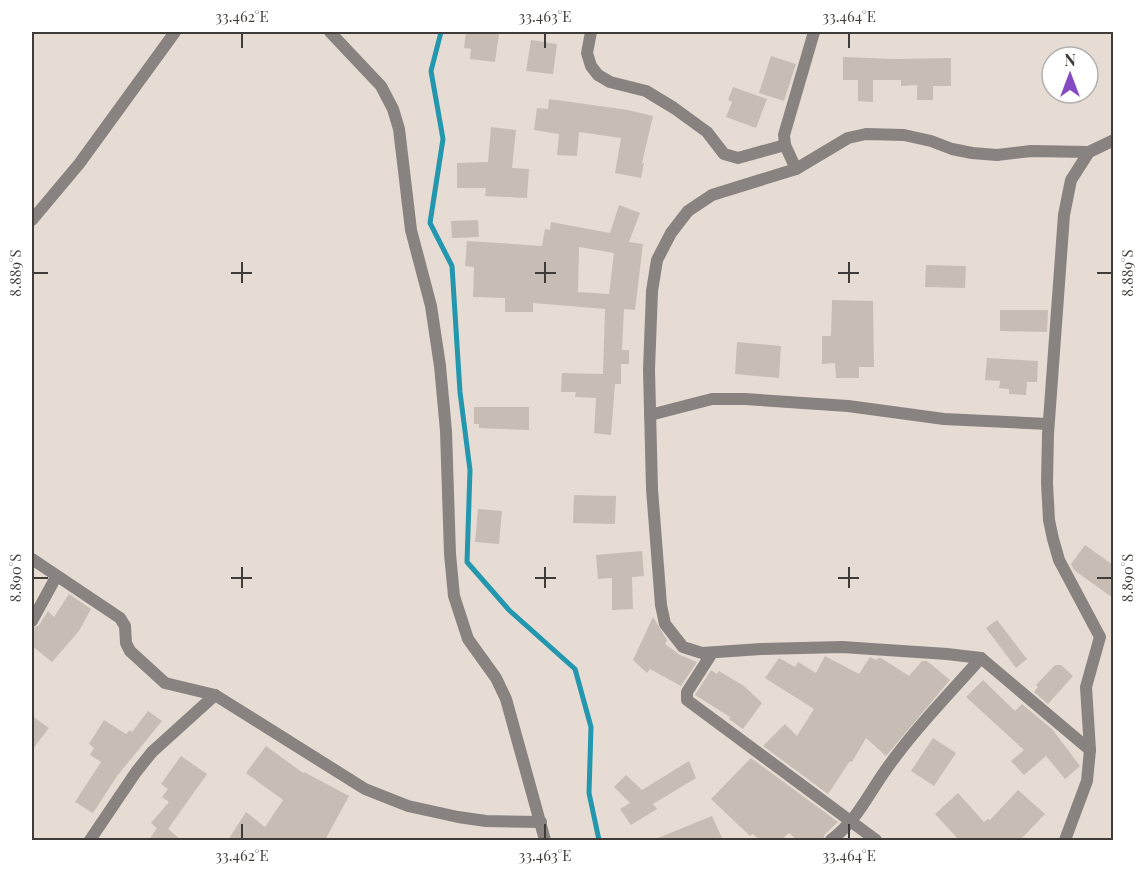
<svg xmlns="http://www.w3.org/2000/svg" width="1145" height="872" font-family="'Playfair Display',serif">
  <style>
    .lines { fill: none; stroke-linecap: round; stroke-linejoin: round }
    .stream { stroke: #2297ae; stroke-width: 5 }
    .building { fill: #c7bdb5; fill-rule: evenodd }
    .minor { stroke: #888380; stroke-width: 12 }
    .ticks { fill: none; stroke: #3f3b38; stroke-width: 2 }
    .neatline { fill: none; stroke: #3f3b38; stroke-width: 2 }
    .ticks-label { font-size: 15px; text-anchor: middle; fill: #3f3b38 }
  </style>
  <rect width="100%" height="100%" fill="#e7dcd3"/>
  <g class="lines">
    <!-- stream -->
    <polyline class="stream" points="441,32 431,71 443,139 430,223 452,266 460,392 470,470 467,562 509,610 575,669 591,727 589,793 599,840"/>
  </g>
  <!-- building -->
  <g class="building">
    <polygon points="466,32 499,34 495,62 470,59 471,49 464,48"/>
    <polygon points="531,40 557,44 553,74 526,71"/>
    <polygon points="771,56 796,64 784,101 759,93"/>
    <polygon points="843,57 893,59 951,58 951,86 933,86 933,100 917,100 917,85 901,86 901,80 873,80 873,102 858,101 858,80 843,80"/>
    <polygon points="733,87 767,99 756,128 726,117 732,102 728,100"/>
    <polygon points="549,99 628,110 653,116 642,163 644,163 641,178 615,173 621,138 579,132 577,156 557,155 559,134 534,130 537,108 548,109"/>
    <polygon points="491,127 516,130 512,168 529,169 527,198 485,196 486,188 457,188 457,163 488,162"/>
    <path d="M619,205L640,213L629,242L643,244L635,310L624,309L622,350H629V364H621V384H615L611,435L594,433L596,398L575,397L576,392H561L562,373L603,374L605,309L533,303V312H505V298L473,297L474,267L465,266L467,241L542,246L545,229L550,230L551,222L610,233ZM579,247L614,253L609,294L578,292Z"/>
    <polygon points="478,220 479,237 452,238 451,221"/>
    <polygon points="926,265 966,266 965,288 925,287"/>
    <polygon points="832,300 873,301 874,367 859,367 859,378 836,378 835,363 822,364 822,336 831,336"/>
    <polygon points="1000,310 1048,310 1047,332 1000,331"/>
    <polygon points="737,342 781,346 779,378 735,374"/>
    <polygon points="987,358 1038,361 1037,382 1027,382 1026,395 1009,394 1009,389 999,388 1000,381 985,380"/>
    <polygon points="474,407 529,407 529,430 479,428 479,424 474,424"/>
    <polygon points="574,495 616,496 615,524 573,523"/>
    <polygon points="478,509 502,511 499,544 475,542"/>
    <polygon points="1085,545 1113,565 1113,598 1074,570 1071,564"/>
    <polygon points="642,551 644,576 632,577 633,609 612,610 612,578 598,579 596,555"/>
    <polygon points="69,594 91,609 79,631 52,662 32,646 32,629 39,625 48,611 54,617"/>
    <polygon points="653,617 667,640 665,644 680,655 697,662 681,686 650,669 647,673 633,660"/>
    <polygon points="997,620 1027,659 1016,668 986,628"/>
    <polygon points="825,656 859,674 870,657 876,660 878,658 881,658 909,676 922,661 927,661 950,680 886,756 866,738 852,762 850,761 828,794 763,746 785,724 797,736 814,709 765,678 779,658 795,667 798,662 816,673"/>
    <polygon points="1055,665 1061,665 1073,676 1048,704 1034,692 1038,687 1036,685"/>
    <polygon points="711,670 717,674 719,671 744,686 762,703 743,729 729,719 730,717 695,695"/>
    <polygon points="983,680 1015,711 1022,704 1052,729 1080,766 1065,779 1046,756 1024,775 1011,761 1024,750 966,697"/>
    <polygon points="148,711 162,721 117,776 93,813 75,802 101,762 90,755 94,748 89,744 104,720 126,734 130,730 132,732"/>
    <polygon points="32,716 49,728 32,750"/>
    <polygon points="933,738 956,753 934,786 911,771"/>
    <polygon points="266,746 303,773 304,772 349,796 325,840 228,840 246,812 265,827 283,800 246,773"/>
    <polygon points="181,756 207,774 168,829 181,840 149,840 157,828 151,823 169,802 162,797 168,789 161,784"/>
    <polygon points="751,758 838,822 825,834 823,840 797,840 789,833 781,840 760,840 753,834 750,836 711,799"/>
    <polygon points="689,761 696,778 653,804 657,809 631,825 620,809 630,803 614,787 626,775 642,790"/>
    <polygon points="1018,790 1045,814 1020,840 959,840 935,814 958,793 984,822 988,819 990,820"/>
    <polygon points="712,816 723,840 653,840"/>
  </g>
  <g class="lines">
    <!-- minor -->
    <g class="minor">
      <polyline points="330,32 381,86 393,109 399,129 411,230 431,306 440,366 446,431 450,554 454,596 468,639 496,678 506,699 545,840"/>
      <polyline points="591,32 587,53 591,66 598,75 610,82 646,91 674,108 707,132 724,154 738,158 785,145"/>
      <polyline points="1089,152 1031,151 997,155 972,153 952,149 931,141 904,135 866,134 848,138 796,169 712,195 688,211 671,233 657,260 652,291 649,370 652,489 661,605 665,624 683,647 702,653 761,649 842,647 947,654 981,658 1090,750"/>
      <polyline points="796,169 785,145 784,135 814,32"/>
      <polyline points="32,220 79,164 175,32"/>
      <polyline points="650,415 712,399 745,399 848,406 944,419 1048,424"/>
      <polyline points="32,559 120,618 125,626 126,643 130,651 165,683 215,695 365,789 408,806 458,817 486,821 541,822"/>
      <polyline points="32,621 56,577"/>
      <polyline points="712,653 687,692 687,700 876,840"/>
      <polyline points="90,840 136,772 152,752 215,695"/>
      <path d="M831,840C857,820 866,798 885,771C913,731 948,695 981,658"/>
      <polyline points="1065,840 1087,781 1090,750 1086,687 1100,637 1059,560 1053,539 1049,520 1047,483 1048,434 1064,215 1071,180 1089,152 1114,140"/>
    </g>
  </g>
  <!-- ticks -->
  <path class="ticks" d="M242,33V48M545,33V48M849,33V48M242,262V283M545,262V283M849,262V283M33,273H48M231,273H252M535,273H556M838,273H859M1097,273H1112M242,567V588M545,567V588M849,567V588M33,578H48M231,578H252M535,578H556M838,578H859M1097,578H1112M242,824V839M545,824V839M849,824V839"/>
  <!-- border -->
  <rect width="1145" height="872" fill="none" stroke="#ffffff" stroke-width="66"/>
  <!-- north arrow -->
  <g transform="translate(1070 75)"><circle r="28" fill="#ffffff" stroke="#b2b1af" stroke-width="1.5"/>
  <path d="M0-4.5L10 22L0 15L-10 22Z" fill="#854ac1"/>
  <text y="-9" font-size="16" font-weight="bold" text-anchor="middle" fill="#3f3b38">N</text>
  </g>
  <rect x="33" y="33" width="1079" height="806" class="neatline"/>
  <g class="ticks-label">
    <text x="242" y="22">33.462°E</text>
    <text x="545" y="22">33.463°E</text>
    <text x="849" y="22">33.464°E</text>
    <text transform="translate(16 273) rotate(-90)" y="5">8.889°S</text>
    <text transform="translate(1128 273) rotate(-90)" y="5">8.889°S</text>
    <text transform="translate(16 578) rotate(-90)" y="5">8.890°S</text>
    <text transform="translate(1128 578) rotate(-90)" y="5">8.890°S</text>
    <text x="242" y="861">33.462°E</text>
    <text x="545" y="861">33.463°E</text>
    <text x="849" y="861">33.464°E</text>
  </g>
</svg>
